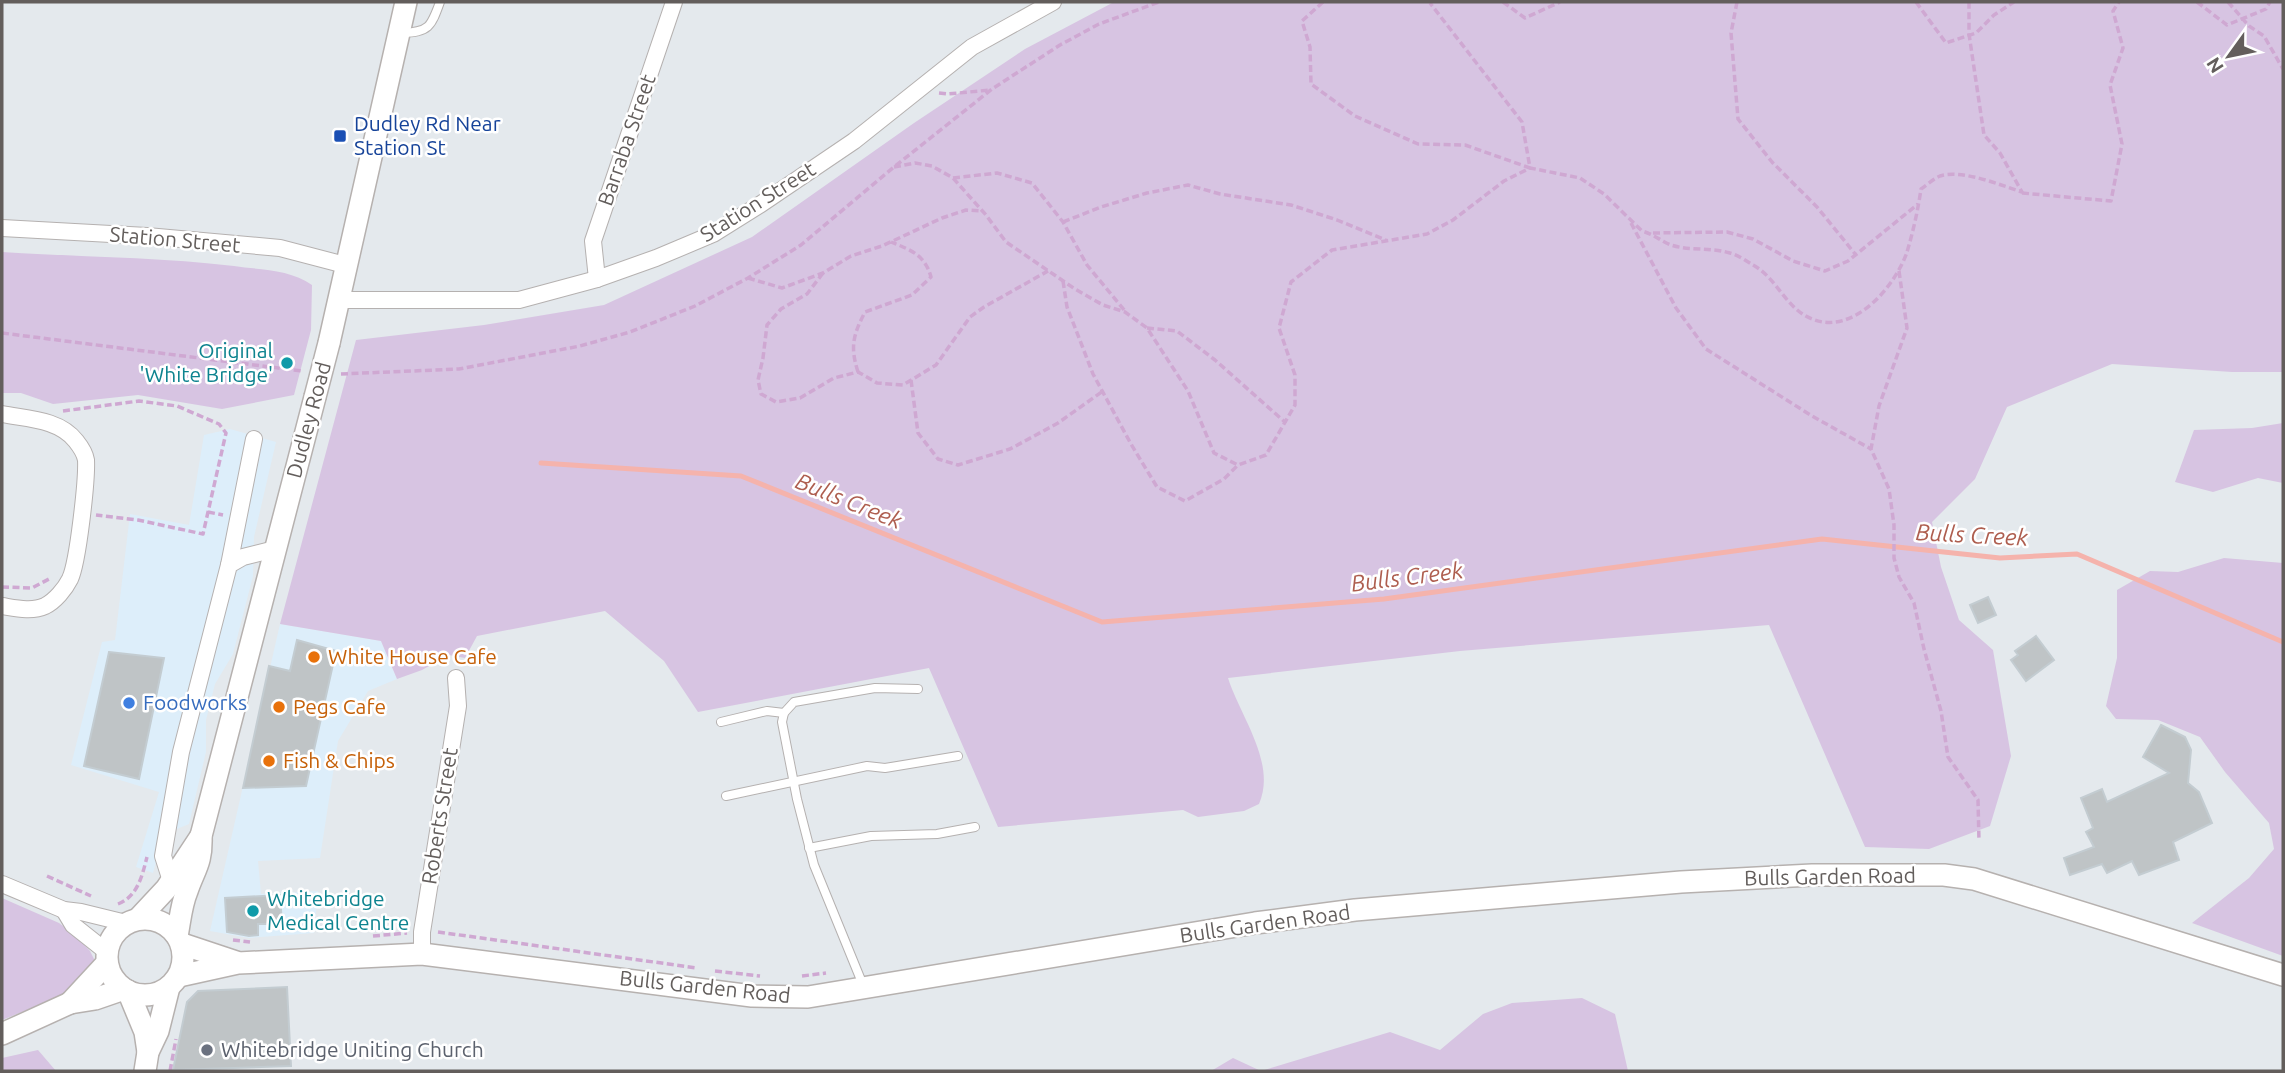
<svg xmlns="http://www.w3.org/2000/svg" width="2285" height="1073" font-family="Ubuntu,sans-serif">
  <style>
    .commercial { fill: #ddeefa }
    .green { fill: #d7c4e2 }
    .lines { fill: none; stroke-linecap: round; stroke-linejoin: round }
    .stream { stroke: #f5b3ac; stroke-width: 5 }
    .building { fill: #bfc4c6; stroke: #c3ccd1; stroke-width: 2 }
    .lane-casing { stroke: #b5b1b0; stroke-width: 10 }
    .street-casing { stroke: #b5b1b0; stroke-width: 18 }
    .secondary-casing { stroke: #b6b1af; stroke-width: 24 }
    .path { stroke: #cfa8d2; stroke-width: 3.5; stroke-dasharray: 7 3.5; stroke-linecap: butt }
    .lane { stroke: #fff; stroke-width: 8 }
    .street { stroke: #fff; stroke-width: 16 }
    .secondary { stroke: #fff; stroke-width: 21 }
    .secondary-bridge-casing { stroke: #b6b1af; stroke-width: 24; stroke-linecap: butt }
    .secondary-bridge { stroke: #fff; stroke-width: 21 }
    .transit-dot { fill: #1a4fb4; stroke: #fff; stroke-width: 2.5 }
    .culture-dot { fill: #0f9aa8; stroke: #fff; stroke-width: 2.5 }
    .food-dot { fill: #e8710a; stroke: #fff; stroke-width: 2.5 }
    .shop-dot { fill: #3f7fe0; stroke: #fff; stroke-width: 2.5 }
    .worship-dot { fill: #6b7280; stroke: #fff; stroke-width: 2.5 }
    .labels { text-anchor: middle; stroke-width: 5; stroke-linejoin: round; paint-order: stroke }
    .transit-label { font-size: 21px; fill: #164399; stroke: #fff; text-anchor: start }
    .street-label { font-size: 21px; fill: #635e5c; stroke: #fff }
    .culture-label { font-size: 21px; fill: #0d838f; stroke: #fff; text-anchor: end }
    .food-label { font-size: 21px; fill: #c56008; stroke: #fff; text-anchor: start }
    .shop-label { font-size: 21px; fill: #366cbe; stroke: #fff; text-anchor: start }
    .worship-label { font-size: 21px; fill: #5b616d; stroke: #fff; text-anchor: start }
    .water-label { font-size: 23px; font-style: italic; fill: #ae5e4f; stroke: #fff }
  </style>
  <rect width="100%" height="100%" fill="#e4e9ed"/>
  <!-- commercial -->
  <g class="commercial">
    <polygon points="230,429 276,442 254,537 253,576 233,654 215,684 206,720 206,752 189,824 172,831 164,831 153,873 136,867 159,792 71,765 102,642 115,640 130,514 189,525 204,435"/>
    <polygon points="280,624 381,641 397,679 368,691 338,741 320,858 258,861 261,894 318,891 314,933 249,938 210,931"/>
  </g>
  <!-- green -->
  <g class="green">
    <path d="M1114,2H2283V372H2232L2112,364L2007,407L1975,479L1932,522L1941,567L1959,620L1993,650L2011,756L1990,826L1929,849L1865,847L1769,625L1460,651L1228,678C1240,716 1277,763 1259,804L1244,811L1198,817L1183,810L998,827L929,668L698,712L664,661L605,611L477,636L465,658L449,655L422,670L397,679L381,641L280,624L356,340L484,325L604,305L752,237L914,123L1025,49Z"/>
    <path d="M2,252C79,257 157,257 234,266C260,270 290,269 312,285L311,330L294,395L222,409L138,395L53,404L21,393H2Z"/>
    <polygon points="2283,423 2283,483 2258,478 2213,492 2175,482 2194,430 2252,428"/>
    <polygon points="2224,558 2283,563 2283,956 2192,923 2249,878 2274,849 2269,823 2225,772 2200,737 2158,720 2116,719 2106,706 2117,658 2117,590 2150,571 2178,572"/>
    <polygon points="2,898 59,923 75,935 90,951 94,959 93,968 69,993 2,1020"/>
    <polygon points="1582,998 1615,1014 1628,1071 1211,1071 1233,1058 1261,1071 1390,1032 1440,1050 1483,1014 1512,1003"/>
    <polygon points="38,1050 56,1071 2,1071 2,1058"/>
  </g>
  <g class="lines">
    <!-- stream -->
    <polyline class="stream" points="541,463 741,476 1102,622 1384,599 1822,539 2000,558 2077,554 2283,642"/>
  </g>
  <!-- building -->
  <g class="building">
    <polygon points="1988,597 1996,615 1978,623 1970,605"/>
    <polygon points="2036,636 2054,660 2026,681 2011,660 2018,655 2015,651"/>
    <polygon points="297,640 336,651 306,786 243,788 269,666 290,671"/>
    <polygon points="109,652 164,658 139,779 84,766"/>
    <polygon points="2161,725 2185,737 2191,750 2188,783 2199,792 2212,823 2173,842 2179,860 2139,875 2132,861 2107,873 2102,864 2070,875 2064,858 2094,847 2086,832 2093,828 2081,798 2102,789 2107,802 2169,773 2143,757"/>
    <polygon points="280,895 282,924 258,924 258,935 249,936 227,932 225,898"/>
    <polygon points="287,987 291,1066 173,1070 187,1002 198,991"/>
  </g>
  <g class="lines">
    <defs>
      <g id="lane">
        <path d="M402,33C429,32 431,27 440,2"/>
        <polyline points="721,722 767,711 784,713"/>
        <polyline points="726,796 867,766 885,768 958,756"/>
        <polyline points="809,848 871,836 937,834 975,827"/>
        <polyline points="863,985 814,865 797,799 782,722 784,713 794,702 875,688 918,689"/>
      </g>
      <g id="street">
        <polyline points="2,228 147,236 280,248 345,265"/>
        <polyline points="597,279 593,241 674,2"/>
        <polyline points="338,300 519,300 597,279 656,258 713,234 761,204 854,141 972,47 1053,2"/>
        <path d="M2,414C27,419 59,419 76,441C80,446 85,454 86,460C87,480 78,562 70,579C65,589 55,601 45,606C32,612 15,608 2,606"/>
        <polyline points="229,565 254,439"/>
        <polyline points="171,881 163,856 181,752 229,565 243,557 275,549"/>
        <polyline points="2,884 64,910 81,912 126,923"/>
        <polyline points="64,910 73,925 107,952"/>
        <polyline points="422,954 422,932 458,706 456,678"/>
      </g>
      <g id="secondary">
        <polyline points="329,343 406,2"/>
        <circle cx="145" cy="957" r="38"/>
        <polyline points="138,919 166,889 201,836"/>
        <path d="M177,936C180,921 181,905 187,891C195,868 202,863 201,836L315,397"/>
        <polyline points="182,944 236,962"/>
        <polyline points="179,976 238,963 422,954 752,996 808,997 1255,923 1355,910 1681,882 1812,875 1944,875 1974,879 2283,975"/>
        <polyline points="128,991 145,1032 148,1052"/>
        <polyline points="70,1003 107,963"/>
        <polyline points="2,1034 70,1003 95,999 124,989"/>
        <polyline points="145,1071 148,1052 158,1031 169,987"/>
      </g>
    </defs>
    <!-- lane casing -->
    <use href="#lane" class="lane-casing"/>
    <!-- street casing -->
    <use href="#street" class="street-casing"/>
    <!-- secondary casing -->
    <use href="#secondary" class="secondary-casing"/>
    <!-- path -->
    <g class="path">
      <polyline points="1323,2 1302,21 1310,47 1311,84 1355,116 1418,144 1465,145 1530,168 1522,122 1430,3"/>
      <polyline points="1503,2 1525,18 1560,2"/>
      <polyline points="1737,2 1731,33 1738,119 1772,162 1817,207 1856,255"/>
      <polyline points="1916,2 1946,43 1976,33 1994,15 2014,2"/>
      <polyline points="2197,2 2227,25 2266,9 2270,2"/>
      <polyline points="2228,2 2249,26 2264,36 2283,69"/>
      <polyline points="939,93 948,94 990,90"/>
      <path d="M894,167L915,163L932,166L953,178L986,215L1006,242L1075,289L1103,305L1125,312L1147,328L1188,391L1214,453L1238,465L1266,455L1295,405V375L1279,328L1291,282L1332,250L1427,234L1453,220L1504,181L1530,168L1580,178L1604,194L1642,231C1653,234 1661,241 1671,245C1689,251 1711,247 1730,253C1738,255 1746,261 1753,265C1777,278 1786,309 1812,319C1853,336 1895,287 1907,252C1913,232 1918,210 1921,189C1927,185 1933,179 1940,176C1962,169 2000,185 2022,192L2000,153L1984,135L1969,34V2"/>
      <polyline points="953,178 997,173 1032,183 1063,222 1087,265 1125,311"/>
      <polyline points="2022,193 2111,201 2122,144 2110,85 2123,48 2113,11 2119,2"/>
      <polyline points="1063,222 1101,207 1147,193 1188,185 1220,194 1291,205 1337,220 1386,240"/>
      <polyline points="1631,223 1676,308 1706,349 1812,416 1871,449"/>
      <polyline points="1653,233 1727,232 1753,239 1793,261 1825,271 1848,261 1918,204"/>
      <polyline points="1899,271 1907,328 1879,406 1871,449 1889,489 1894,525 1894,558 1899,577 1914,603 1924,649 1941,711 1948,757 1978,800 1979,841"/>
      <polyline points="823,273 807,294 781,309 767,325 763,358 758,380 761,394 776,402 800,398 834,378 858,372 877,383 903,385 936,365 970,317 984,307 1048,271"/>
      <polyline points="748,278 782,288 823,273 851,256 882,246 942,218 966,210 981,211"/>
      <polyline points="1063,281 1067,307 1093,374 1131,444 1157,487 1185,501 1224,479 1238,465"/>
      <polyline points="1147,328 1177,331 1215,360 1286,423"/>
      <polyline points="2,333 302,371"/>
      <path d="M858,372C850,347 853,335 865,312L912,295L931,277C925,255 911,250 891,242"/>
      <polyline points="341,374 459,369 580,346 630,332 695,306 748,278 801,245 894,167 992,89 1060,45 1099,24 1159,2"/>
      <polyline points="911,380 918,433 938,459 958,465 1010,449 1058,423 1103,391"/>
      <polyline points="63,411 139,401 177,406 219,424 226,433 203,534 138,520 96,515"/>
      <polyline points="208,512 223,515"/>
      <polyline points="2,587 32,588 49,579"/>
      <polyline points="47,876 91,896"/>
      <path d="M118,904C138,896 142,876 147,857"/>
      <polyline points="438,932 697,968"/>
      <polyline points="373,936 407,933"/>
      <polyline points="233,940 250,942"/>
      <polyline points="715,971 760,976"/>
      <polyline points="802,976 826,973"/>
      <polyline points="170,1071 176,1039"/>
    </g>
    <!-- lane -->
    <use href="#lane" class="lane"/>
    <!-- street -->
    <use href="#street" class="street"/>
    <!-- secondary -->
    <use href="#secondary" class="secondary"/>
    <defs>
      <polyline id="secondary-bridge" points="315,397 329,343"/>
    </defs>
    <!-- secondary-bridge casing -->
    <use href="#secondary-bridge" class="secondary-bridge-casing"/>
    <!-- secondary-bridge -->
    <use href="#secondary-bridge" class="secondary-bridge"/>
  </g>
  <!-- markers -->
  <rect class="transit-dot" x="333" y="129" width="14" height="14" rx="3.5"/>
  <g class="culture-dot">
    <circle cx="287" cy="363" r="7"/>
    <circle cx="253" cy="911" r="7"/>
  </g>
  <g class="food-dot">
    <circle cx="314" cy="657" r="7"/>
    <circle cx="279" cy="707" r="7"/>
    <circle cx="269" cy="761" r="7"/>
  </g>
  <circle class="shop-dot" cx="129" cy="703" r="7"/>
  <circle class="worship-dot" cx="207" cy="1050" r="7"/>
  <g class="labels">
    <!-- transit labels -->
    <g class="transit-label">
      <text x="354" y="131">Dudley Rd Near<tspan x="354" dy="24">Station St</tspan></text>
    </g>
    <!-- street labels -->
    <g class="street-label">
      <text transform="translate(627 140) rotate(-71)" y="7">Barraba Street</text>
      <text transform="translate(758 202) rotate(-32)" y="7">Station Street</text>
      <text transform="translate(175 240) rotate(5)" y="7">Station Street</text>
      <text transform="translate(309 420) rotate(-75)" y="7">Dudley Road</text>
      <text transform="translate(440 816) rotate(-81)" y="7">Roberts Street</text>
      <text transform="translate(1830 877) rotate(-1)" y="7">Bulls Garden Road</text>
      <text transform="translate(1265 924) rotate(-8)" y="7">Bulls Garden Road</text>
      <text transform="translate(705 987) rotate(6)" y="7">Bulls Garden Road</text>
    </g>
    <!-- culture labels -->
    <g class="culture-label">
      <text x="273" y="358">Original<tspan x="273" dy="24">'White Bridge'</tspan></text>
      <text x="267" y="906" text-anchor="start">Whitebridge<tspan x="267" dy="24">Medical Centre</tspan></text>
    </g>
    <!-- food labels -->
    <g class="food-label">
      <text x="328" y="664">White House Cafe</text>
      <text x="293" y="714">Pegs Cafe</text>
      <text x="283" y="768">Fish &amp; Chips</text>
    </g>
    <!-- shop labels -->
    <g class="shop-label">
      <text x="143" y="710">Foodworks</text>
    </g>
    <!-- worship labels -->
    <g class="worship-label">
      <text x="221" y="1057">Whitebridge Uniting Church</text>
    </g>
    <!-- water labels -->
    <g class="water-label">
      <text transform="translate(849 501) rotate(22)" y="8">Bulls Creek</text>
      <text transform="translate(1972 535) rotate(3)" y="8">Bulls Creek</text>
      <text transform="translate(1407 577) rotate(-7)" y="8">Bulls Creek</text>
    </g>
  </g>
  <!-- border -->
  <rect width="2285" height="1073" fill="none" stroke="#635e5c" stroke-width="7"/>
  <!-- north arrow -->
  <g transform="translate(2229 56) rotate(237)" stroke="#ffffff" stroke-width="5" paint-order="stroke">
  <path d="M0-5L12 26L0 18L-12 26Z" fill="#635e5c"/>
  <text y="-10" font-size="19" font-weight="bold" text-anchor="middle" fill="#635e5c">N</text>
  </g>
</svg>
